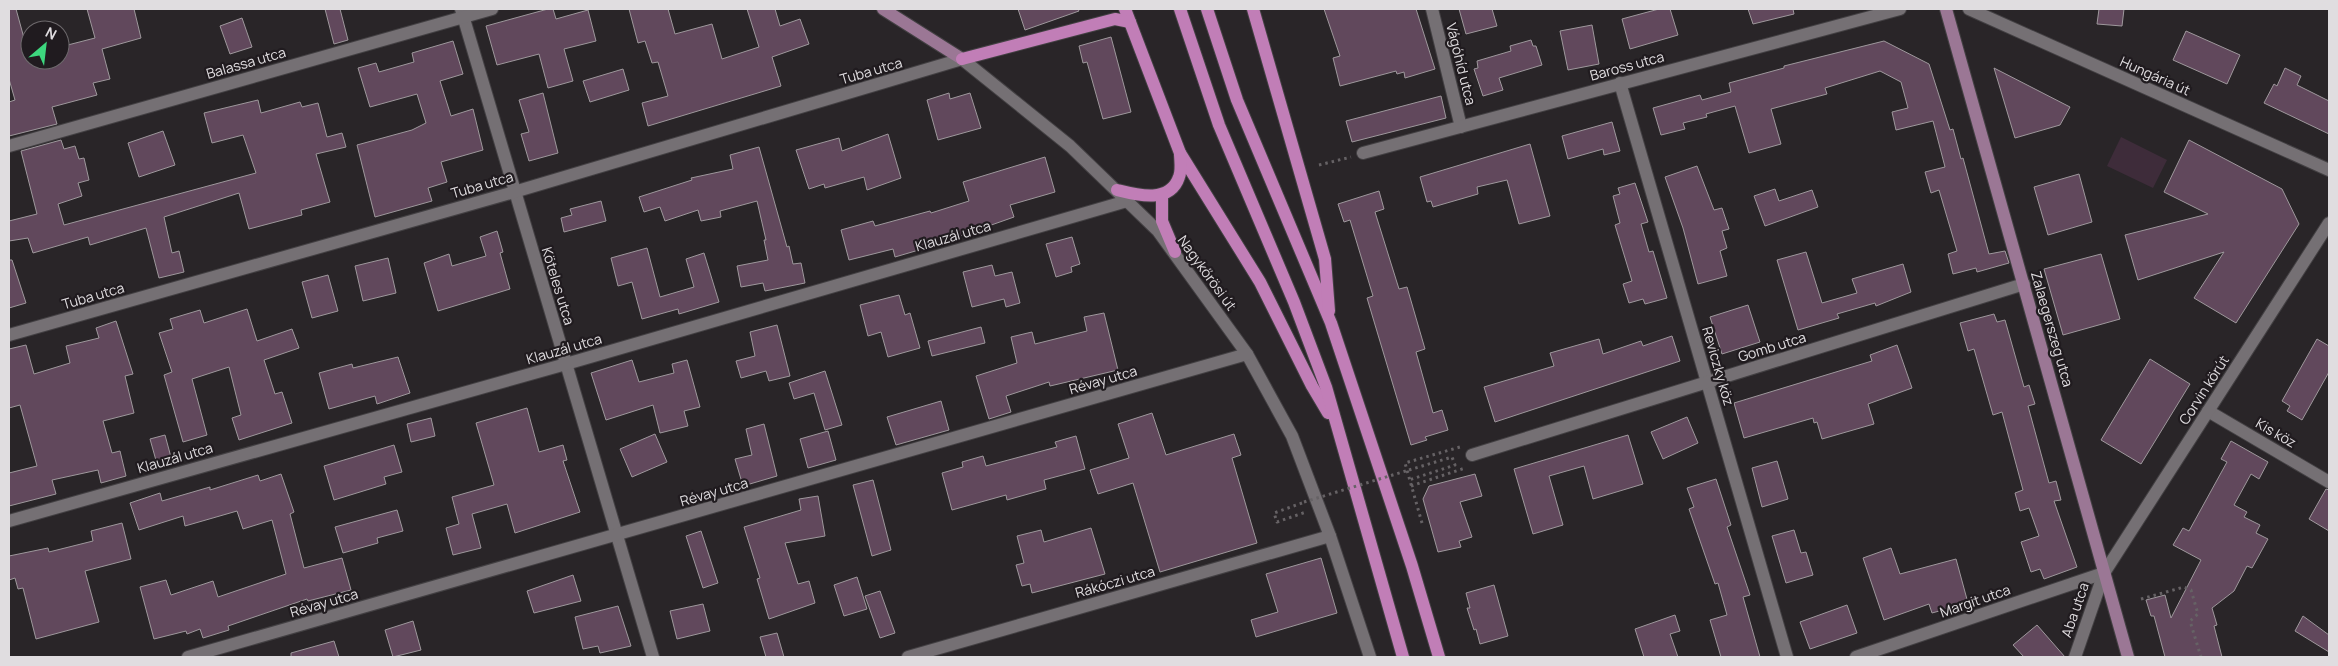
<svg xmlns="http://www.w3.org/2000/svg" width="2338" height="666" font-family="Manrope,sans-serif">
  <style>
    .green { fill: #3e2c3a }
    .building { fill: #61485c; stroke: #9e989c }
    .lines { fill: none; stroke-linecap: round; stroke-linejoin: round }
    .street-casing { stroke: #434043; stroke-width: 14 }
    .secondary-casing { stroke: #434043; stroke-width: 14 }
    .primary-casing { stroke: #434043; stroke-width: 14 }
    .path { stroke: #666265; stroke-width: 3; stroke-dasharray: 2.5 4; stroke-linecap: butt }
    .street { stroke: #757074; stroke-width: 12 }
    .secondary { stroke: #9b7795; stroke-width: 12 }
    .primary { stroke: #c17eb7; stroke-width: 12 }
    .path-bridge { stroke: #666265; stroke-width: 3; stroke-dasharray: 2.5 4; stroke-linecap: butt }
    .labels { text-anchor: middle; stroke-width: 4.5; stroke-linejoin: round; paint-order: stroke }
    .street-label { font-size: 14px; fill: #e0dde0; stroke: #201b1f }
  </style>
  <rect width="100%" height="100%" fill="#292528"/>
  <!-- green -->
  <polygon class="green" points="2121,137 2167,160 2153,188 2107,166"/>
  <!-- building -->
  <g class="building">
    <polygon points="9,9 16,9 30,60 60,60 60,47 95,38 87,9 134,9 141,38 102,49 110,79 93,83 97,95 52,107 57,124 9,136 9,102 15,100 9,79"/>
    <polygon points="325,9 340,9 348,40 334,44"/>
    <polygon points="548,9 553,9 556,19 588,10 596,41 564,49 573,81 548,88 539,54 497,65 486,26"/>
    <polygon points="629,9 668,9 675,34 712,24 722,59 759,47 747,9 775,9 780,26 800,19 809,44 772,57 781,86 648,126 642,103 668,96 658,62 652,63 645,41 638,43"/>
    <polygon points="1018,9 1078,9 1079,11 1025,30"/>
    <polygon points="1324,9 1416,9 1435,69 1405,78 1404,72 1397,74 1396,71 1340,86 1333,58 1340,56"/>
    <polygon points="1459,9 1492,9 1497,26 1466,34"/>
    <polygon points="1659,9 1670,9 1678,35 1630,49 1622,19"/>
    <polygon points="1748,9 1793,9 1794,14 1753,24"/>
    <polygon points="2099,9 2124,9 2122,26 2097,24"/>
    <polygon points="242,18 252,47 230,54 220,26"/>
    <polygon points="1592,25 1599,64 1568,70 1560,31"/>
    <polygon points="2186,31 2240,55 2227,84 2173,60"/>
    <polygon points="1111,37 1131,112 1103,119 1087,62 1083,63 1079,46"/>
    <polygon points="1531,40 1533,46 1536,46 1542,65 1499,78 1503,90 1483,96 1474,69 1478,68 1477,61 1511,51 1510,46"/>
    <polygon points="453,41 463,74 440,81 451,116 473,109 483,150 441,162 447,182 428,188 432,201 375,217 357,145 412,130 426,123 417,94 370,107 358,68 376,63 379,72 414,62 412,53"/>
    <polygon points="1884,41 1929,64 1950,130 1953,129 1961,159 1963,158 1989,254 2005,251 2009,263 1977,272 1976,268 1953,274 1948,254 1957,251 1939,190 1931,193 1925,172 1945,167 1933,121 1896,130 1892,112 1908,108 1901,82 1880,71 1825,88 1827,94 1771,109 1781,144 1749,153 1735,106 1706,114 1707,117 1683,123 1685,129 1661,135 1653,108 1700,95 1702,100 1731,92 1729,83 1784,68 1784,66"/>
    <polygon points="1994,68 2070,107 2060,125 2015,138"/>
    <polygon points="2285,68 2301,76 2297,85 2329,101 2329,134 2264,103 2274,84 2277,86"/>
    <polygon points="623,69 629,90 590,102 583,81"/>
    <polygon points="543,93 558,153 529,161 521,134 529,132 519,100"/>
    <polygon points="949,93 950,99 970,93 981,128 938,140 927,100"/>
    <polygon points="1441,96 1446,118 1352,142 1346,121"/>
    <polygon points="258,100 261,113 300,102 302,107 318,103 327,137 342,133 346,147 316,154 330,202 301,210 302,215 249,229 239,193 164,217 172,253 179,251 184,272 159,278 146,228 90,245 88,237 33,253 28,238 9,241 9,221 37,214 21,151 61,140 64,149 75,146 79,159 84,158 89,180 78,183 82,196 58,204 64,225 256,173 243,135 212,143 204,113"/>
    <polygon points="1612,122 1620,151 1604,155 1603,149 1568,159 1562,136"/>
    <polygon points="163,131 175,165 139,177 128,143"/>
    <polygon points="888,134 901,178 867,190 864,177 825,188 824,184 809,189 796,150 839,138 842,151"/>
    <polygon points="2189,140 2282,189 2299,224 2236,323 2194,298 2224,252 2138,280 2125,235 2208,214 2164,192"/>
    <polygon points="1530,144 1550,216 1519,224 1507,180 1477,187 1478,194 1433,207 1431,201 1427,202 1420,177"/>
    <polygon points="759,147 787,247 789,246 793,264 801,263 805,283 765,291 763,283 741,287 737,266 768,260 764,240 766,240 757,201 720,211 721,217 701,221 698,210 665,221 660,207 644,212 639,197 692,180 691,178 733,169 730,155"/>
    <polygon points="1045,157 1055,192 1010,205 1014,217 929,247 895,257 893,249 849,260 841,230 873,221 875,226 930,211 931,213 969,201 963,182"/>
    <polygon points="1697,166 1714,210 1722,208 1729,229 1722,231 1727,248 1720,251 1727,276 1698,284 1683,228 1665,177"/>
    <polygon points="2079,174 2092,222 2048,235 2034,187"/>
    <polygon points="1635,183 1648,222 1641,224 1649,252 1653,251 1667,298 1645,304 1643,299 1629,303 1623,284 1632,281 1615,225 1620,223 1613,196 1620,194 1618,188"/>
    <polygon points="1775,189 1779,201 1812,190 1818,207 1765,226 1754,196"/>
    <polygon points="1379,191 1384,209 1375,212 1399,289 1407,287 1425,349 1416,352 1433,413 1442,410 1448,430 1425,437 1427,440 1411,445 1367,298 1373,296 1350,220 1344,222 1338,204"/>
    <polygon points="601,201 606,221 564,232 561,218 572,215 570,209"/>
    <polygon points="497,231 503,252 500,253 510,289 438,311 424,263 449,254 452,266 486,256 480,237"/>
    <polygon points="1072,237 1080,264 1071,267 1072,272 1056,277 1046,244"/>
    <polygon points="647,248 660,297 694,287 686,259 704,253 719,302 679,314 678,309 642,319 632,282 618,286 611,258"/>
    <polygon points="1806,252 1822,303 1857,293 1852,279 1903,264 1911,292 1876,306 1875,303 1837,314 1839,318 1798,330 1777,260"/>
    <polygon points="2101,254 2120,319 2063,335 2044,269"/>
    <polygon points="388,258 396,293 363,301 355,266"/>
    <polygon points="9,260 12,260 26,303 9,308"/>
    <polygon points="992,265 995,276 1012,272 1020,303 1006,307 1004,299 972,307 963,272"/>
    <polygon points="328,275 338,311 312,318 302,282"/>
    <polygon points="899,295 905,315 910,313 920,348 888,357 881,332 868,336 860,305"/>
    <polygon points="1748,305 1760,342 1722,354 1710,317"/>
    <polygon points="247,309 257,341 292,329 299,348 264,360 275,394 282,392 292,423 239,440 232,418 241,415 229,367 192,379 207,435 183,442 164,375 172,372 159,333 173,329 170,319 200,310 204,323"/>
    <polygon points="1104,313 1118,370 1050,386 1049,382 1006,396 1011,412 989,419 976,376 1017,363 1011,337 1032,332 1035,344 1087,331 1084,317"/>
    <polygon points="1994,314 1997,322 2005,320 2024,387 2029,385 2035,404 2028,406 2049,483 2056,481 2061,500 2054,501 2077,567 2044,579 2040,569 2031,572 2021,542 2039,536 2029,508 2020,511 2015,493 2023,490 2002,412 1993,415 1974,349 1968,351 1960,323"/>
    <polygon points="116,321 133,374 125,376 134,413 103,421 112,453 120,451 126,476 101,483 98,470 52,480 56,494 9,506 9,473 37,466 20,405 9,408 9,349 26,345 34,374 70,363 66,346 99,338 96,328"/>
    <polygon points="777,325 790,376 769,381 766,371 741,378 736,361 755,356 750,332"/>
    <polygon points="981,327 985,343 932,356 928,341"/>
    <polygon points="1672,336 1680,361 1495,422 1484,387 1554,366 1550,353 1599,339 1603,354 1641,341 1643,346"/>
    <polygon points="2317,339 2329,346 2329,372 2302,420 2287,411 2290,406 2282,401"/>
    <polygon points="1897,345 1912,388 1868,404 1874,424 1822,439 1817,422 1814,423 1813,418 1744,438 1734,403 1872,361 1870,355"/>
    <polygon points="398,357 410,393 377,404 375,396 329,409 319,373 352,364 353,368"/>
    <polygon points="2150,359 2190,384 2141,464 2101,440"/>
    <polygon points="632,360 639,382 674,373 672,364 687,360 700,407 684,411 688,426 660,433 653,405 606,420 591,373"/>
    <polygon points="825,371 842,425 825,430 814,393 794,399 789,383"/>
    <polygon points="941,401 949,430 896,445 887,417"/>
    <polygon points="527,408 539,452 563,445 567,460 563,461 580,512 515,533 507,504 472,514 481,548 453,555 446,528 459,524 452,497 494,485 476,423"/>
    <polygon points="1152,413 1166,455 1234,434 1241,455 1232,458 1257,543 1160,572 1133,483 1098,494 1090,470 1129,458 1118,424"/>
    <polygon points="1687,417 1698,443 1663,459 1651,432"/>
    <polygon points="431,418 435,436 411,442 407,424"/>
    <polygon points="764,424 777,476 743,486 735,459 752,455 746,429"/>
    <polygon points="828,431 836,460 808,468 800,439"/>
    <polygon points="655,434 667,462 632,477 620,449"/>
    <polygon points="165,435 172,461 157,464 150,439"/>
    <polygon points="1628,435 1643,484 1593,499 1584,466 1549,476 1563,525 1533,534 1514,469"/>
    <polygon points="1076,436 1085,469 1044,480 1046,489 1007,500 1006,495 952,510 942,473 963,467 962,462 983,456 986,466 1057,447 1055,442"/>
    <polygon points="2231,441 2268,462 2259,479 2251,474 2234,505 2247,512 2244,517 2260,525 2256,533 2268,539 2252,568 2247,566 2234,591 2212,608 2217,625 2214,626 2222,657 2165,657 2154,616 2151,616 2146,600 2165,595 2171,618 2201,560 2173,545 2183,528 2189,531 2227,462 2221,459"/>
    <polygon points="394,445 402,472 384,477 386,484 334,500 324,466"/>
    <polygon points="1777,461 1788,499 1762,507 1752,468"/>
    <polygon points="281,474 294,512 290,514 304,568 342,558 351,590 308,601 307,599 228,626 229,630 203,638 200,629 187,634 186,631 154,639 140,587 166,580 171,595 213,581 218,597 286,574 272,520 243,529 237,511 185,526 183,516 139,530 130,503 160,493 162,501 210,487 210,490 258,475 260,481"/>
    <polygon points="1475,474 1482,496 1460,502 1472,537 1459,541 1461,547 1438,552 1423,499 1429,486"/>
    <polygon points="1716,479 1731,525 1727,527 1750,595 1743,597 1760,657 1721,657 1710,620 1727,615 1718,583 1715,584 1689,509 1694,507 1687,488"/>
    <polygon points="873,480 891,550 872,556 853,485"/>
    <polygon points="2326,489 2329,490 2329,531 2309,519"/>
    <polygon points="818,496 825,536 785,543 798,584 809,581 815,603 769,619 757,579 760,578 744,527 801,510 799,499"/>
    <polygon points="397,510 403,531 377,538 378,543 343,553 335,527"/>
    <polygon points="122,523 131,559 85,571 99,622 36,639 23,588 18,589 15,578 9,580 9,556 48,548 49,552 93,541 91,531"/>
    <polygon points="1091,528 1105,574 1032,593 1030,584 1022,586 1016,565 1024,563 1017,536 1041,530 1044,542"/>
    <polygon points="1794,530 1801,553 1806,552 1813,575 1786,583 1772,536"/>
    <polygon points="701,531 718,583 703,588 686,536"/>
    <polygon points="1891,548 1900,574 1956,559 1968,603 1932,613 1929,604 1884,620 1863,558"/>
    <polygon points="1321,558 1337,613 1256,637 1251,620 1278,612 1266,574"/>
    <polygon points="573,575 581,601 534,613 527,591"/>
    <polygon points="857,577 867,609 844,616 834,585"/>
    <polygon points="1494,585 1508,636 1480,644 1476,629 1474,630 1467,608 1470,608 1466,593"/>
    <polygon points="880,591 895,633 880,638 865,596"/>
    <polygon points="703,604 710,631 677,639 670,611"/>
    <polygon points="1847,605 1857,633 1810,649 1800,622"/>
    <polygon points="618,606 631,646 600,653 598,646 583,649 575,617"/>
    <polygon points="1675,615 1680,631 1670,634 1678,657 1644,657 1635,629"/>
    <polygon points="2303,616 2329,635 2329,652 2295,631"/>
    <polygon points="413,621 421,650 393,657 385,630"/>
    <polygon points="2037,625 2065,657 2024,657 2013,645"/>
    <polygon points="777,633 784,657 766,657 760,637"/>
    <polygon points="334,641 339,657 291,657 291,653"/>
  </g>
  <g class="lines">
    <defs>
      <g id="street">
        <polyline points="461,9 653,657"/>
        <polyline points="1432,9 1461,127"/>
        <polyline points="1969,9 2329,170"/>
        <polyline points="1620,83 1787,657"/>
        <polyline points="9,146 492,9"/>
        <polyline points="1363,153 1900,9"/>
        <polyline points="9,335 514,192 962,59 1070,146 1158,231 1247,354 1292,436 1330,536 1370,657"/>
        <polyline points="2208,411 2329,482"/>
        <polyline points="1472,455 2024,284"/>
        <polyline points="9,521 566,364 1127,201"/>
        <polyline points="188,657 1247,354"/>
        <polyline points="908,657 1330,536"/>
        <polyline points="1856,657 2104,573"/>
        <polyline points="2075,657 2104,573 2329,223"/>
      </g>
      <g id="secondary">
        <polyline points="883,9 962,59"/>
        <polyline points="1946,9 2128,657"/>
      </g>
      <g id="primary">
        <polyline points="1125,9 1180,153 1260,282 1312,386 1328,413"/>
        <polyline points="1180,9 1219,125 1294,302 1326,387 1403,657"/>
        <polyline points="1207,9 1237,100 1331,323 1412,566 1439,657"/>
        <polyline points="1253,9 1325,259 1329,311"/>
        <polyline points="962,59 1115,19 1130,22"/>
        <path d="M1117,190C1137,195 1170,204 1179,177C1182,170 1180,160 1180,153"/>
        <polyline points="1162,195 1162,221 1175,252"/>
      </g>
    </defs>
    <!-- street casing -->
    <use href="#street" class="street-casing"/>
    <!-- secondary casing -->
    <use href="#secondary" class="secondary-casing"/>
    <!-- primary casing -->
    <use href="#primary" class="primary-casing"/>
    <!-- path -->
    <g class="path">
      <polyline points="1319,165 1351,157"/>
      <polyline points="1409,470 1452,457 1455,465 1409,480"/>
      <polyline points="1411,486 1465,468"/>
      <polyline points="1302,503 1274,513 1277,522 1306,512"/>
      <polyline points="1422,523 1405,463 1460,447"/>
      <polyline points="2141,599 2184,587 2191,590 2198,614 2190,621 2201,657"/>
    </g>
    <!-- street -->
    <use href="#street" class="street"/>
    <!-- secondary -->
    <use href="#secondary" class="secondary"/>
    <!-- primary -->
    <use href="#primary" class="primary"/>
    <!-- path-bridge -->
    <polyline class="path-bridge" points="1304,502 1409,470"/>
  </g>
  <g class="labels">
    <!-- street labels -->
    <g class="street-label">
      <text transform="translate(246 63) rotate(-16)" y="5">Balassa utca</text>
      <text transform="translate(1461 64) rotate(76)" y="5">Vágóhíd utca</text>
      <text transform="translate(1627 66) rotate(-15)" y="5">Baross utca</text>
      <text transform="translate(871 71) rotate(-16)" y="5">Tuba utca</text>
      <text transform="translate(2155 76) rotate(24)" y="5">Hungária út</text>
      <text transform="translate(482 185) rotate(-16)" y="5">Tuba utca</text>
      <text transform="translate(953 236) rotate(-16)" y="5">Klauzál utca</text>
      <text transform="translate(1207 273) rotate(54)" y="5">Nagykőrösi út</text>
      <text transform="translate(558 286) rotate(73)" y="5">Köteles utca</text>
      <text transform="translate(93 296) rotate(-16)" y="5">Tuba utca</text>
      <text transform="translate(2052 329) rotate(74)" y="5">Zalaegerszeg utca</text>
      <text transform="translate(1772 347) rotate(-17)" y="5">Gomb utca</text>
      <text transform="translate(564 349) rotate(-16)" y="5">Klauzál utca</text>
      <text transform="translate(1718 366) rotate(74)" y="5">Reviczky köz</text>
      <text transform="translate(1103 380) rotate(-16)" y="5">Révay utca</text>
      <text transform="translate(2204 390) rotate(-57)" y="5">Corvin körút</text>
      <text transform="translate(2276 433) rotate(30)" y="5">Kis köz</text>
      <text transform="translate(175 458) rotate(-16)" y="5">Klauzál utca</text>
      <text transform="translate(714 492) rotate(-16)" y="5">Révay utca</text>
      <text transform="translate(1115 582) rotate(-16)" y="5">Rákóczi utca</text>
      <text transform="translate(1975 601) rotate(-19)" y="5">Margit utca</text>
      <text transform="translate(324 603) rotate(-16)" y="5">Révay utca</text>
      <text transform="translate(2075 610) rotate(-71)" y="5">Aba utca</text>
    </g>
  </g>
  <!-- border -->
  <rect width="2338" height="666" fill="none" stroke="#e0dde0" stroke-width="20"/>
  <!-- north arrow -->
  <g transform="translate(45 45) rotate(28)"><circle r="24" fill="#201b1f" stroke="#6d696c"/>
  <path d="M0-4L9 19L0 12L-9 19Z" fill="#3dd77e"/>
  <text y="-8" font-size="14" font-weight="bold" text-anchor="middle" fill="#e0dde0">N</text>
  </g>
</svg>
